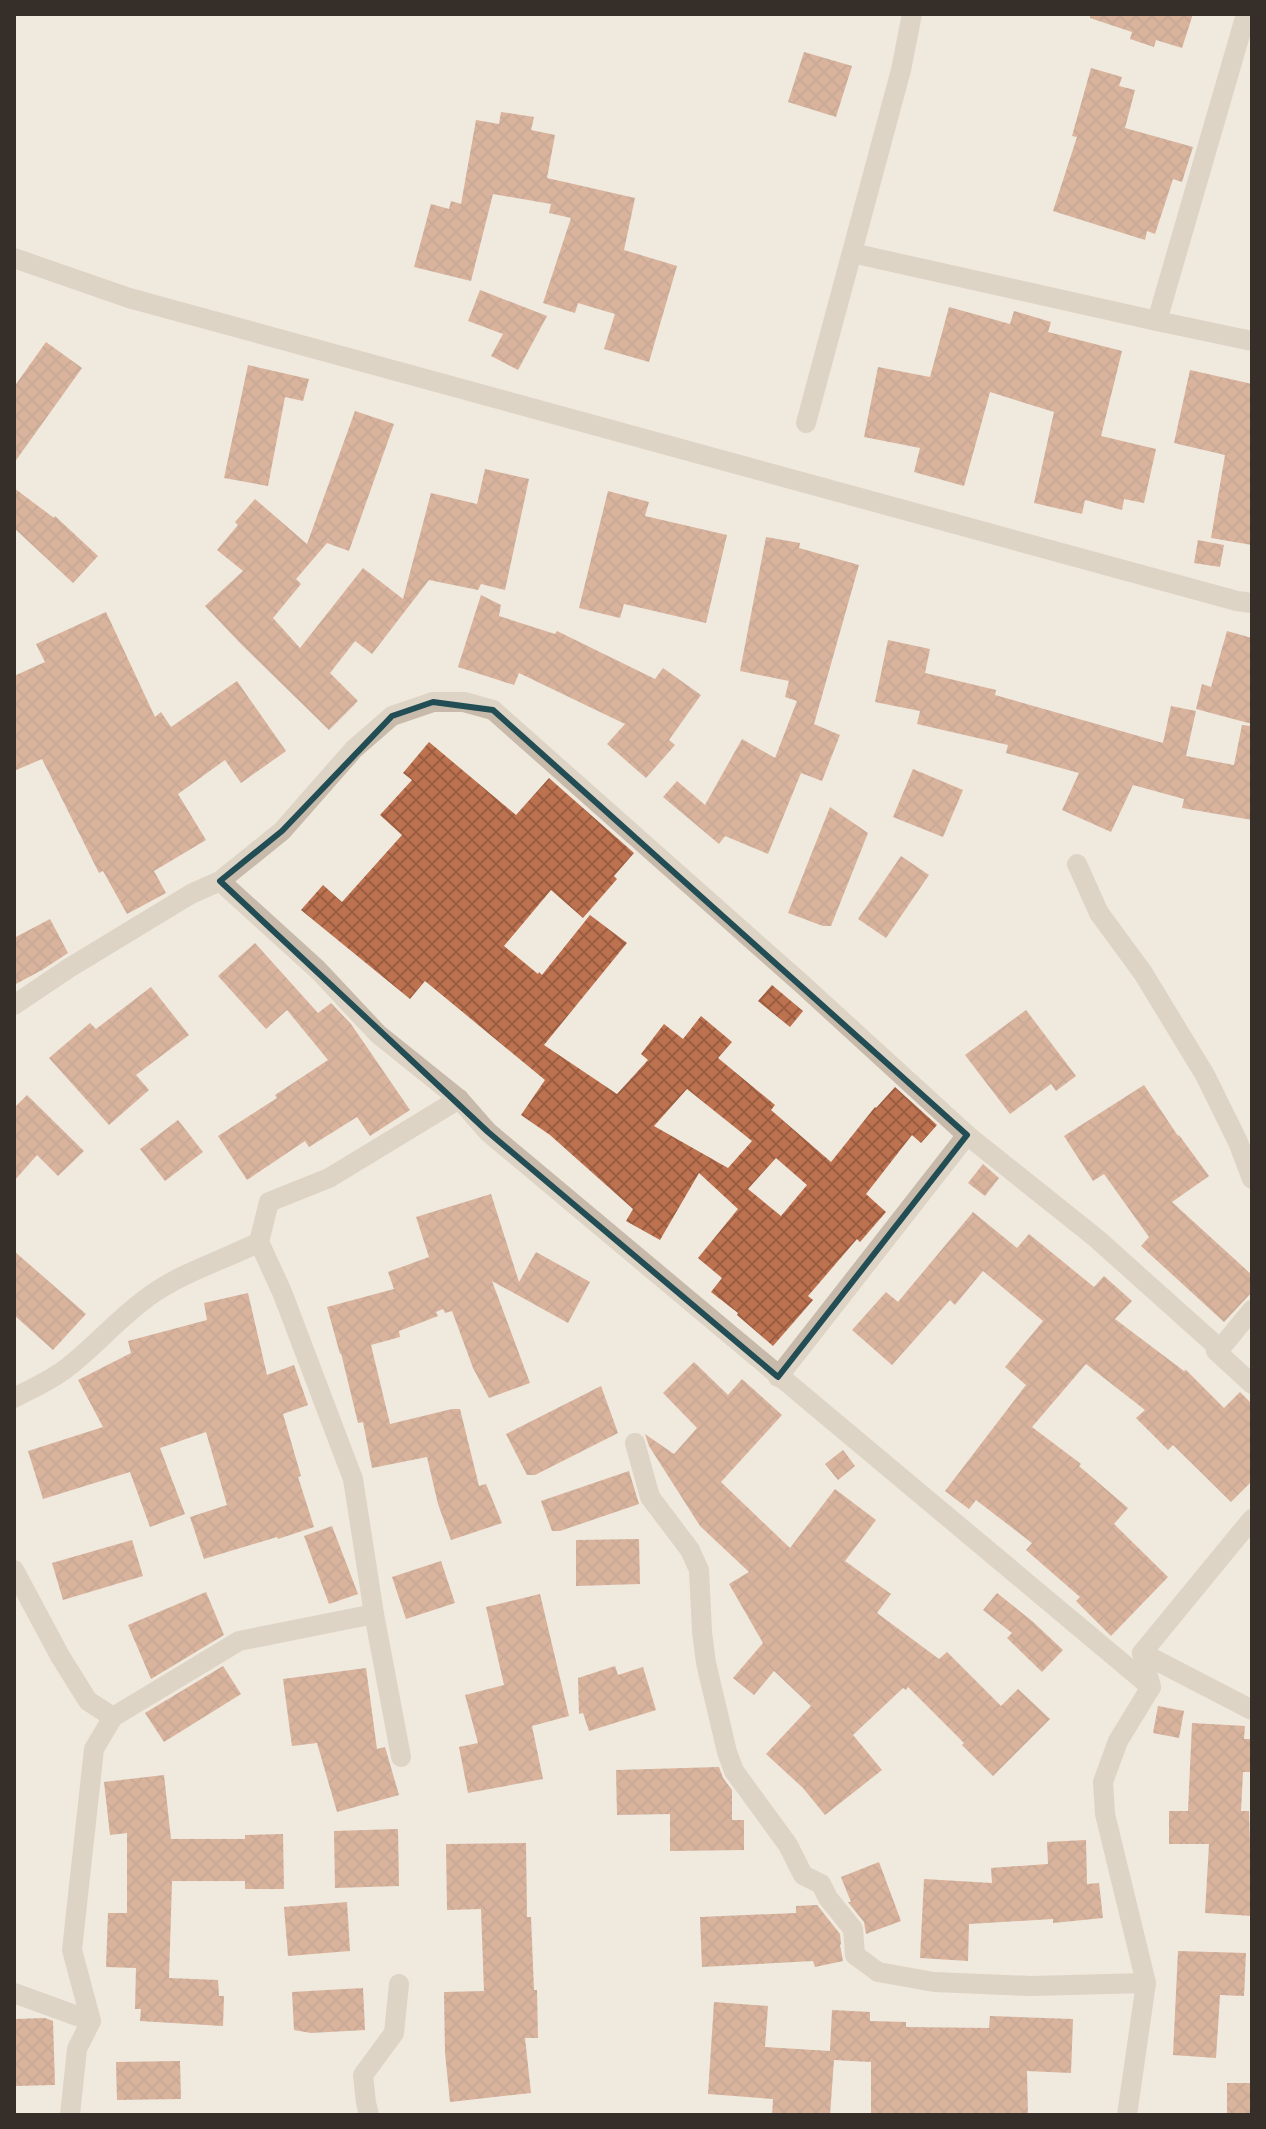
<svg xmlns="http://www.w3.org/2000/svg" width="1266" height="2129" font-family="'Sofia Sans Condensed',sans-serif">
  <style>
    .building { fill: url(#building-cross-hatch); fill-rule: evenodd }
    .lines { fill: none; stroke-linecap: round; stroke-linejoin: round }
    .minor { stroke: #c8baaa; stroke-width: 20 }
    .marked { fill: none; stroke: #224d54; stroke-width: 6; stroke-linejoin: round }
  </style>
  <defs>
    <pattern id="building-cross-hatch" width="8" height="8" patternUnits="userSpaceOnUse" patternTransform="scale(2)"><rect width="8" height="8" fill="#bc714f"/><path d="M0 0l8 8M0 8l8-8" fill="none" stroke="#9a5d42"/></pattern>
  </defs>
  <rect width="100%" height="100%" fill="#f0e9dd"/>
  <!-- building -->
  <g class="building">
    <polygon points="1090,14 1193,14 1182,48 1156,40 1154,47 1130,39 1132,32 1090,18"/>
    <polygon points="804,52 852,66 836,117 788,102"/>
    <polygon points="1091,68 1122,77 1119,86 1135,90 1125,128 1193,147 1182,182 1173,179 1155,234 1147,231 1145,240 1053,211 1077,137 1072,136"/>
    <polygon points="501,112 534,117 531,130 555,135 547,178 635,198 624,250 677,266 649,362 604,349 615,314 578,303 575,313 543,303 571,218 549,213 551,204 493,194 471,281 414,267 431,204 449,209 451,201 461,204 476,120 499,124"/>
    <polygon points="480,290 547,316 518,370 491,356 503,334 468,321"/>
    <polygon points="949,307 1010,324 1014,311 1051,322 1048,332 1122,351 1101,436 1156,449 1144,503 1124,499 1122,510 1085,500 1082,514 1034,503 1054,412 990,392 964,486 914,472 920,448 864,437 878,367 930,377"/>
    <polygon points="46,342 82,368 14,463 14,387"/>
    <polygon points="248,365 309,379 303,401 285,397 268,486 224,478"/>
    <polygon points="1190,370 1252,384 1252,545 1211,538 1225,455 1174,443"/>
    <polygon points="355,411 394,424 349,551 327,543 296,579 301,584 273,618 300,648 363,568 403,599 431,493 477,504 485,469 529,479 505,590 481,584 478,590 429,580 372,654 355,641 330,673 358,701 329,730 241,644 205,606 243,571 217,550 238,525 235,522 255,499 307,544"/>
    <polygon points="14,488 54,518 55,516 98,556 73,583 14,528"/>
    <polygon points="608,491 649,502 645,516 727,535 706,623 624,604 620,618 579,608"/>
    <polygon points="766,537 800,543 799,548 859,565 814,724 840,735 822,781 801,773 768,854 725,836 719,844 663,797 677,781 705,805 742,739 775,758 797,701 785,697 789,681 740,671"/>
    <polygon points="1198,540 1224,545 1220,567 1194,563"/>
    <polygon points="481,595 501,605 499,616 555,634 557,631 655,679 663,668 701,695 669,740 675,745 646,778 607,744 625,724 519,673 514,685 458,667"/>
    <polygon points="106,612 155,717 161,712 171,727 237,681 286,751 241,783 225,760 178,794 206,840 154,871 166,893 127,914 103,871 99,873 42,759 14,771 14,676 45,662 36,644"/>
    <polygon points="1227,631 1252,638 1252,724 1196,709 1202,684 1211,687"/>
    <polygon points="888,640 930,649 925,673 996,690 995,695 1163,743 1171,706 1196,711 1186,756 1234,765 1242,725 1252,726 1252,820 1182,808 1184,799 1133,785 1111,832 1062,810 1079,773 1006,753 1008,745 917,724 920,711 875,702"/>
    <path d="M429,742L516,815L549,778L634,853L614,876L617,879L583,918L551,890L504,946L538,974L539,972L542,975L590,915L627,943L544,1045L617,1094L648,1060L641,1054L664,1024L683,1039L701,1016L732,1042L718,1058L775,1105L771,1110L831,1162L875,1107L876,1108L895,1087L937,1125L921,1143L912,1135L866,1194L886,1212L860,1242L857,1239L808,1296L813,1300L773,1346L737,1315L738,1313L711,1292L722,1278L698,1258L738,1209L699,1173L660,1240L626,1221L633,1209L550,1135L521,1115L545,1080L425,981L410,999L301,910L323,885L342,902L402,835L380,815L412,780L403,773ZM687,1089L752,1141L728,1168L654,1126ZM776,1158L807,1185L781,1216L748,1189Z"/>
    <polygon points="913,769 963,790 943,837 893,817"/>
    <polygon points="830,807 868,833 831,926 823,926 788,913"/>
    <polygon points="901,856 929,875 886,938 858,919"/>
    <polygon points="50,919 68,953 42,970 14,985 14,938"/>
    <polygon points="255,943 318,1013 331,1003 351,1024 410,1110 370,1136 357,1117 309,1147 305,1141 247,1180 218,1136 277,1098 275,1095 328,1060 287,1010 266,1029 218,976"/>
    <polygon points="772,985 803,1011 790,1027 758,1001"/>
    <polygon points="151,987 189,1035 136,1075 149,1090 109,1125 49,1058 90,1023 96,1029"/>
    <polygon points="1026,1010 1076,1076 1056,1091 1051,1084 1010,1114 965,1055"/>
    <polygon points="1144,1085 1178,1136 1179,1135 1209,1176 1172,1202 1252,1275 1252,1292 1224,1322 1141,1246 1149,1237 1104,1174 1093,1181 1064,1136"/>
    <polygon points="27,1095 84,1151 58,1176 37,1155 14,1181 14,1108"/>
    <polygon points="178,1120 203,1152 165,1181 140,1149"/>
    <polygon points="983,1164 999,1178 985,1196 968,1183"/>
    <polygon points="491,1194 519,1282 536,1252 590,1282 568,1323 492,1281 530,1383 489,1398 473,1368 452,1311 445,1313 443,1309 436,1312 438,1316 399,1331 400,1337 371,1345 390,1424 452,1409 460,1409 479,1486 486,1484 502,1523 451,1540 438,1504 427,1457 372,1468 363,1422 358,1423 341,1353 340,1354 327,1307 394,1289 388,1272 429,1257 416,1217"/>
    <polygon points="973,1212 1017,1248 1029,1234 1094,1287 1104,1276 1132,1301 1115,1319 1184,1371 1186,1370 1224,1408 1240,1392 1252,1404 1252,1481 1231,1502 1173,1445 1168,1450 1136,1418 1145,1410 1086,1364 1032,1427 1081,1464 1079,1466 1128,1508 1114,1524 1168,1577 1111,1636 1076,1601 1080,1597 1026,1550 1032,1543 976,1500 969,1509 945,1491 1026,1385 1005,1367 1043,1321 983,1271 955,1305 950,1300 892,1365 852,1330 886,1292 898,1302"/>
    <polygon points="14,1251 86,1314 53,1350 14,1315"/>
    <polygon points="248,1293 267,1375 294,1365 308,1405 283,1414 301,1476 298,1477 314,1527 278,1539 277,1537 204,1559 190,1517 227,1505 206,1432 160,1448 185,1514 150,1527 130,1472 43,1499 28,1451 103,1427 78,1380 131,1353 128,1341 207,1320 204,1303"/>
    <polygon points="694,1362 728,1395 742,1379 782,1415 721,1482 790,1548 835,1489 876,1520 845,1561 891,1594 877,1613 939,1659 947,1652 1001,1706 1018,1689 1050,1719 993,1776 962,1745 964,1743 908,1687 906,1690 903,1688 853,1735 882,1770 825,1815 803,1788 766,1754 811,1706 774,1671 754,1695 733,1678 763,1643 729,1584 749,1572 700,1526 649,1446 645,1434 639,1430 674,1454 697,1428 663,1393"/>
    <polygon points="601,1386 618,1433 535,1475 527,1475 506,1434"/>
    <polygon points="843,1450 855,1466 838,1480 825,1464"/>
    <polygon points="629,1471 639,1504 560,1531 552,1531 541,1501"/>
    <polygon points="332,1526 358,1594 329,1604 304,1536"/>
    <polygon points="639,1539 640,1584 576,1586 576,1540"/>
    <polygon points="132,1540 143,1576 63,1600 52,1563"/>
    <polygon points="441,1561 455,1603 406,1619 392,1577"/>
    <polygon points="206,1592 224,1635 151,1679 128,1625"/>
    <polygon points="997,1593 1032,1621 1063,1650 1042,1672 1007,1638 1012,1633 983,1610"/>
    <polygon points="540,1594 569,1716 532,1726 543,1779 468,1793 459,1747 478,1743 465,1695 504,1685 486,1607"/>
    <polygon points="223,1666 241,1694 164,1742 145,1713"/>
    <polygon points="615,1666 618,1675 643,1667 656,1710 589,1731 583,1713 579,1714 578,1678"/>
    <polygon points="366,1668 377,1749 385,1747 399,1795 337,1812 317,1743 292,1746 283,1679"/>
    <polygon points="1158,1706 1184,1711 1179,1738 1153,1733"/>
    <polygon points="1192,1723 1245,1726 1244,1739 1252,1739 1252,1772 1243,1772 1241,1811 1249,1811 1252,1916 1205,1913 1209,1844 1169,1844 1169,1811 1188,1811"/>
    <polygon points="719,1767 723,1778 732,1790 732,1820 744,1820 744,1850 670,1851 670,1814 617,1815 616,1770"/>
    <polygon points="164,1775 171,1839 245,1839 245,1835 283,1834 284,1889 245,1889 245,1881 172,1881 169,1978 218,1980 219,1996 224,1996 223,2026 140,2021 141,2009 135,2009 136,1968 106,1967 108,1913 127,1913 127,1833 110,1835 104,1782"/>
    <polygon points="398,1829 399,1886 335,1888 334,1831"/>
    <polygon points="1086,1840 1087,1884 1099,1883 1103,1918 1053,1923 1053,1919 969,1924 968,1961 920,1958 924,1879 992,1883 991,1868 1048,1864 1047,1842"/>
    <polygon points="526,1843 527,1917 531,1917 534,1990 537,1990 538,2038 525,2038 531,2093 450,2102 445,2053 444,1992 484,1991 481,1909 447,1910 446,1844"/>
    <polygon points="879,1862 901,1921 866,1934 864,1922 848,1902 851,1902 841,1877"/>
    <polygon points="347,1902 350,1951 288,1956 284,1907"/>
    <polygon points="817,1905 840,1934 841,1944 840,1945 843,1961 815,1967 813,1961 702,1967 700,1917 796,1913 796,1906"/>
    <polygon points="1178,1951 1246,1953 1244,1996 1220,1995 1216,2058 1173,2055"/>
    <polygon points="363,1988 365,2030 311,2033 294,2030 292,1992"/>
    <polygon points="714,2002 768,2006 765,2047 830,2051 832,2010 870,2012 870,2021 906,2022 906,2027 989,2028 990,2016 1073,2019 1071,2073 1027,2071 1028,2115 871,2115 871,2062 834,2060 830,2115 772,2115 773,2099 708,2094"/>
    <polygon points="45,2018 53,2021 55,2085 14,2086 14,2019"/>
    <polygon points="180,2061 181,2099 117,2100 116,2062"/>
    <rect x="1227" y="2083" width="25" height="32"/>
  </g>
  <g class="lines">
    <!-- minor -->
    <g class="minor">
      <polyline points="852,253 1157,321 1252,341"/>
      <polyline points="14,258 129,298 1237,601 1252,603"/>
      <polyline points="1157,321 1246,14"/>
      <polyline points="806,423 901,70 912,14"/>
      <polyline points="1077,864 1099,913 1143,973 1205,1075 1238,1142 1252,1179"/>
      <polyline points="220,881 318,970 378,1034 459,1099 488,1132 1151,1687"/>
      <polyline points="14,1005 69,968 191,894 220,881 282,831 354,749 392,716 433,702 464,702 493,710 802,984 967,1135 1096,1238 1220,1349 1216,1351 1252,1384"/>
      <polyline points="1220,1349 1252,1310"/>
      <polyline points="778,1377 967,1135"/>
      <path d="M14,1398C33,1388 52,1380 68,1367C96,1345 119,1318 148,1297C182,1272 222,1261 259,1242"/>
      <polyline points="635,1443 650,1497 690,1550 699,1570 702,1632 706,1663 727,1752 734,1771 788,1845 803,1875 821,1884 828,1898 853,1929 855,1955 878,1972 934,1982 1031,1986 1146,1983"/>
      <polyline points="14,1570 60,1656 88,1701 113,1717 94,1749 72,1950 91,2021 77,2049 70,2115"/>
      <polyline points="1142,1653 1252,1710"/>
      <polyline points="113,1717 239,1641 374,1614"/>
      <polyline points="401,1757 374,1614 353,1479 282,1292 259,1242 269,1202 329,1178 459,1099"/>
      <polyline points="14,1993 91,2021"/>
      <polyline points="369,2115 366,2103 363,2075 394,2033 399,1984"/>
      <polyline points="1127,2115 1146,1983 1105,1814 1103,1782 1118,1741 1151,1687 1142,1653 1252,1519"/>
    </g>
  </g>
  <!-- marked area -->
  <path d="M0 0H1266V2129H0ZM433,702L493,710L967,1135L778,1377L488,1132L220,881L282,831L392,716Z" fill="#f0e9dd" fill-opacity=".55" fill-rule="evenodd"/>
  <path class="marked" d="M433,702L493,710L967,1135L778,1377L488,1132L220,881L282,831L392,716Z"/>
  <!-- border -->
  <rect width="1266" height="2129" fill="none" stroke="#362e29" stroke-width="32"/>
</svg>
